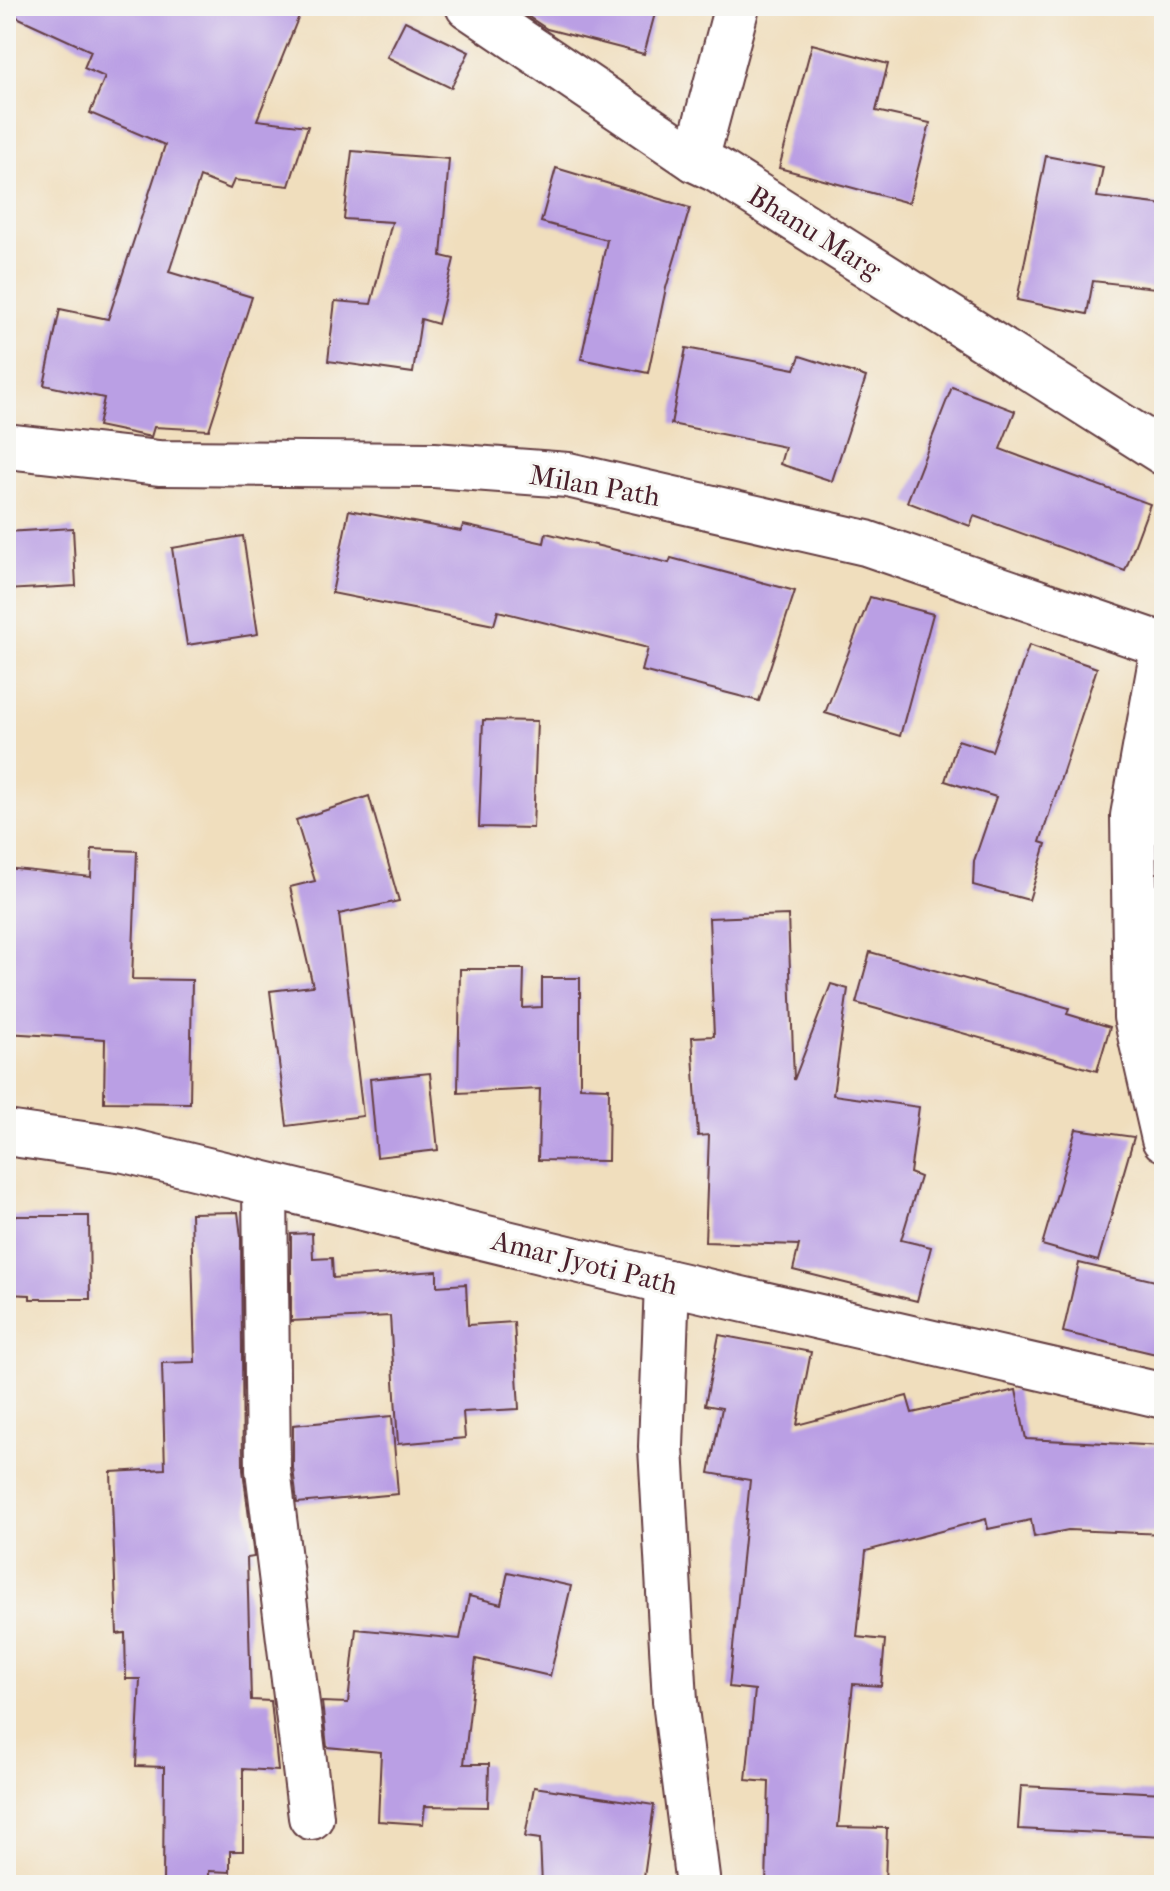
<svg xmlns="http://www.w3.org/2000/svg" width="1170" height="1891" font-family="'IM FELL French Canon',serif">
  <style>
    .building { fill: #ba9fe4 }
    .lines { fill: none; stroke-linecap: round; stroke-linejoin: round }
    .street-casing { stroke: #633c41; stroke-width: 48 }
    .street { stroke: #fff; stroke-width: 44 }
    .labels { text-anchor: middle; stroke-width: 6; stroke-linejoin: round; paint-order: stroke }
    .street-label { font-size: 28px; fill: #4a1f2b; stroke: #f6f6f2 }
  </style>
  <rect width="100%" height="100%" fill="#f6f6f2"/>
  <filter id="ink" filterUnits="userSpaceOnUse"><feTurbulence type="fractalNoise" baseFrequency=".0125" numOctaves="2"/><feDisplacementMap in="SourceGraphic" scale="16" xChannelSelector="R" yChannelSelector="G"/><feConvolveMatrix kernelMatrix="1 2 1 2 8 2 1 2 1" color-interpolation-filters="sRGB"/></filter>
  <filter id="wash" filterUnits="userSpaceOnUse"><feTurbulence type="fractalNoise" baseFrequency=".006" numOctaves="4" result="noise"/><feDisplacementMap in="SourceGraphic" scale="32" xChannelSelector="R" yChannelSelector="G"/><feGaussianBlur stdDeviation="1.8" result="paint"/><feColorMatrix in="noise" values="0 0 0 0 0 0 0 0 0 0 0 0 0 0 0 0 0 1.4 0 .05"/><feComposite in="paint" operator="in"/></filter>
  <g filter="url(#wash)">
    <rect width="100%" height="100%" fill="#f0debd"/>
    <g id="blocks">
      <!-- building -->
      <g class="building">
        <polygon points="6,6 303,6 257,120 308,126 289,186 234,180 230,189 200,177 169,272 252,297 209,430 154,427 151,437 98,426 104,398 44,385 60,309 108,319 165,145 90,113 105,77 84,68 91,51 6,12"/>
        <polygon points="518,6 657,6 644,54 547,29 517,9"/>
        <polygon points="405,21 469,52 451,88 387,57"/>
        <polygon points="812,44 888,64 876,111 930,123 909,203 779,168"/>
        <polygon points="352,151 449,159 441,256 454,259 438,324 421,319 413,373 328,361 335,301 371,304 392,222 344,219"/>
        <polygon points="1046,156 1103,167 1097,197 1164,205 1164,289 1093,281 1087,314 1017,300"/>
        <polygon points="556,168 690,208 666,288 648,373 581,359 607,240 541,222"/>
        <polygon points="686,348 795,369 800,356 866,377 832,481 780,464 785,447 671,424"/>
        <polygon points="952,387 1015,411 1000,449 1150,504 1125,571 974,516 970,526 907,502"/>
        <polygon points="349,510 461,531 463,525 544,543 546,533 669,563 671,558 795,591 759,701 642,671 648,648 498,611 494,625 332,593"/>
        <polygon points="73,528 76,586 6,590 6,532"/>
        <polygon points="243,536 258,634 187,645 172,548"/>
        <polygon points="870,597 933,614 900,736 825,713"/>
        <polygon points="1029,645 1097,668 1040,842 1046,844 1029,900 973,885 974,861 996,797 945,781 958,740 992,751"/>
        <polygon points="483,720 537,721 533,828 479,827"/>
        <polygon points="369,796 399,901 339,914 363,1116 287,1126 270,991 313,986 290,887 315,881 296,820"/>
        <polygon points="92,849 137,851 132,979 192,980 190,1103 104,1102 105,1039 6,1033 6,868 91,877"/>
        <polygon points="788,915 794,1080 831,984 848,989 833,1095 919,1107 910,1173 920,1177 901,1240 931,1247 917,1301 793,1270 799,1245 705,1242 709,1135 698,1136 692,1037 714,1036 709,918"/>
        <polygon points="870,952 1069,1008 1067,1014 1110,1027 1097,1071 856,1003"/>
        <polygon points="460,969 524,969 523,1008 542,1007 542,978 580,978 580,1087 609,1088 608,1161 538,1160 540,1089 458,1093"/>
        <polygon points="430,1073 438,1150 377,1157 370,1079"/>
        <polygon points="1076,1129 1134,1137 1098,1261 1042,1245"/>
        <polygon points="238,1212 241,1237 243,1470 254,1557 247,1558 251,1700 271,1701 278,1771 243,1769 243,1851 230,1851 230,1872 209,1871 209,1885 163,1885 164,1767 136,1766 140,1679 126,1679 125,1633 117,1634 111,1472 165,1469 162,1363 195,1362 191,1213"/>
        <polygon points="6,1216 89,1216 90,1299 30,1299 30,1295 6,1294"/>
        <polygon points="312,1233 313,1259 332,1258 333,1278 437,1271 437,1286 466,1284 468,1325 514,1322 519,1409 463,1412 465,1438 398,1444 390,1316 291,1321 291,1234"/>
        <polygon points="1079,1263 1164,1283 1164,1322 1156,1354 1063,1332"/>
        <polygon points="719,1335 811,1352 797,1425 907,1396 912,1413 1016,1390 1026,1439 1164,1446 1164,1534 1068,1530 1034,1537 1031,1520 988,1529 986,1519 866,1551 857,1637 885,1640 881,1686 853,1684 838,1827 887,1828 885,1885 766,1885 769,1782 746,1780 755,1690 729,1687 750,1480 709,1473 722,1408 705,1405"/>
        <polygon points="392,1416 398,1494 297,1503 293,1468 293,1425"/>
        <polygon points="508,1572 571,1586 550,1676 476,1659 464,1764 489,1764 488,1807 425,1806 423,1824 378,1821 381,1752 327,1747 322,1702 348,1703 356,1629 460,1639 469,1596 501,1604"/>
        <polygon points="1021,1786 1164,1793 1164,1836 1018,1829"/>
        <polygon points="534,1787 654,1805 643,1885 542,1885 540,1839 525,1837"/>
      </g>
    </g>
  </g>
  <g filter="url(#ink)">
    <use href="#blocks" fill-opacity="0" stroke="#633c41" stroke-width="2"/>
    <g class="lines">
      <defs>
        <g id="street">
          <polyline points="468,6 696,160 717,170 1164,453"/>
          <polyline points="696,160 737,6"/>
          <polyline points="6,446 159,463 434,465 568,475 866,543 1163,645"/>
          <polyline points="1164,643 1133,816 1136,1017 1164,1139"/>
          <polyline points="6,1133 125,1150 667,1282 1164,1396"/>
          <polyline points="265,1185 268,1470 311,1817"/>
          <polyline points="667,1282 661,1447 675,1701 698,1885"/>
        </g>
      </defs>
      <!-- street casing -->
      <use href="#street" class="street-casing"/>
      <!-- street -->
      <use href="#street" class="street"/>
    </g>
  </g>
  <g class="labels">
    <!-- street labels -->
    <g class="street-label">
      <text transform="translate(815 232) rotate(32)" y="10">Bhanu Marg</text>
      <text transform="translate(595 485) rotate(10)" y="10">Milan Path</text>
      <text transform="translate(585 1262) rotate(14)" y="10">Amar Jyoti Path</text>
    </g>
  </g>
  <!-- margin -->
  <rect width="1170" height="1891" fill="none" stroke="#f6f6f2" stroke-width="32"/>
</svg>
